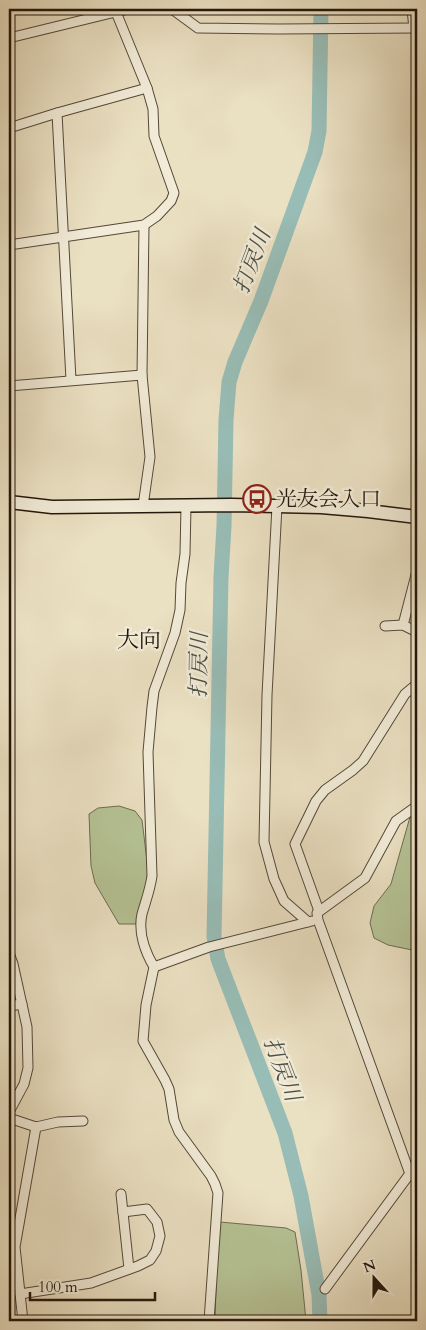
<svg xmlns="http://www.w3.org/2000/svg" width="426" height="1330" font-family="Cardo,'Noto Serif JP',serif">
  <style>
    .green { fill: #b5c294; stroke: #6c6c50 }
    .lines { fill: none; stroke-linecap: round; stroke-linejoin: round }
    .river { stroke: #98bdb6; stroke-width: 15 }
    .street-casing { stroke: #554839; stroke-width: 11 }
    .secondary-casing { stroke: #23160b; stroke-width: 15 }
    .street { stroke: #f1ebd7; stroke-width: 9 }
    .secondary { stroke: #f1ebd7; stroke-width: 12 }
    .labels { text-anchor: middle; stroke-width: 5; stroke-linejoin: round; paint-order: stroke }
    .poi-label { font-size: 21px; fill: #23160b; stroke: #f1ebd7; text-anchor: start }
    .water-label { font-size: 22px; font-style: italic; fill: #4c5047; stroke: #f1ebd7 }
    .neighbourhood-label { font-size: 22px; fill: #23160b; stroke: #f1ebd7 }
  </style>
  <rect width="100%" height="100%" fill="#eae0c2"/>
  <filter id="stains"><feTurbulence type="fractalNoise" baseFrequency=".004" numOctaves="4"/><feColorMatrix values="0 0 0 0 .2 0 0 0 0 .09 0 0 0 0 .02 0 0 0 .5 -.17"/></filter>
  <radialGradient id="worn" r=".72"><stop offset=".6" stop-color="#630" stop-opacity="0"/><stop offset="1" stop-color="#630" stop-opacity=".3"/></radialGradient>
  <!-- green -->
  <g class="green">
    <polygon points="417,802 417,951 388,945 374,938 370,923 374,906 391,884 410,817"/>
    <polygon points="119,806 135,811 142,820 148,869 143,918 135,924 119,924 95,883 91,866 89,814 98,808"/>
    <polygon points="220,1222 286,1228 295,1232 301,1270 306,1321 215,1321 218,1225"/>
  </g>
  <g class="lines">
    <!-- river -->
    <polyline class="river" points="320,1321 319,1295 301,1196 285,1133 218,959 214,937 221,577 224,526 226,420 229,382 235,362 261,301 315,152 319,131 321,9"/>
    <defs>
      <g id="street">
        <polyline points="172,9 198,28 279,29 417,28"/>
        <polyline points="412,9 414,29"/>
        <polyline points="9,38 128,9"/>
        <polyline points="57,113 71,380"/>
        <polyline points="9,128 57,113 147,88"/>
        <polyline points="9,245 144,225 157,216 171,201 174,193 154,136 153,109 147,88 116,12"/>
        <polyline points="9,386 142,375"/>
        <polyline points="143,506 150,457 142,375 144,225"/>
        <path d="M186,506L185,554L181,583L180,610L175,633L154,691L152,707L148,752L152,876C150,890 146,900 142,914C138,932 145,952 154,967L146,1005L143,1041L165,1080L169,1089L174,1120L179,1132L211,1176L215,1184L218,1193L209,1321"/>
        <polyline points="277,506 267,695 264,842 274,879 284,901 308,922"/>
        <polyline points="403,625 417,571"/>
        <polyline points="385,626 403,625 417,632"/>
        <polyline points="319,911 295,844 316,801 325,790 353,770 363,761 405,694 417,684"/>
        <polyline points="9,953 13,964 27,1027 28,1068 24,1084 9,1112"/>
        <polyline points="154,967 209,947 312,921"/>
        <polyline points="9,1006 22,1004"/>
        <polyline points="9,1118 36,1127 58,1122 83,1121"/>
        <polyline points="410,1174 318,920 317,913 365,878 396,821 417,806"/>
        <polyline points="121,1194 129,1269"/>
        <polyline points="325,1289 417,1164"/>
        <polyline points="20,1294 91,1283 138,1266 150,1260 156,1251 160,1236 157,1222 147,1209 123,1212"/>
        <polyline points="23,1321 15,1247 36,1127"/>
      </g>
      <polyline id="secondary" points="9,502 52,507 231,505 321,507 368,511 417,517"/>
    </defs>
    <!-- street casing -->
    <use href="#street" class="street-casing"/>
    <!-- secondary casing -->
    <use href="#secondary" class="secondary-casing"/>
    <!-- street -->
    <use href="#street" class="street"/>
    <!-- secondary -->
    <use href="#secondary" class="secondary"/>
  </g>
  <!-- icons -->
  <defs>
    <symbol id="bus-ring" viewBox="-11 -11 22 22"><circle r="9.5" fill="#f1ebd7" stroke="#8f2418" stroke-width="1.5"/><path d="M-5-6H5V4H4V6H2V4H-2V6H-4V4H-5ZM-3.5-4V0h7V-4ZM-3.5 1.2v1.5H-2V1.2ZM2 1.2v1.5H3.5V1.2Z" fill="#8f2418"/></symbol>
  </defs>
  <g fill-rule="evenodd">
    <use href="#bus-ring" x="241" y="483" width="32" height="32"/>
  </g>
  <g class="labels">
    <!-- poi labels -->
    <g class="poi-label">
      <text x="276" y="506">光友会入口</text>
    </g>
    <!-- water labels -->
    <g class="water-label">
      <text transform="translate(251 261) rotate(-69)" y="8">打戻川</text>
      <text transform="translate(198 665) rotate(-89)" y="8">打戻川</text>
      <text transform="translate(283 1069) rotate(69)" y="8">打戻川</text>
    </g>
    <!-- neighbourhood labels -->
    <g class="neighbourhood-label">
      <text x="139" y="647">大向</text>
    </g>
  </g>
  <!-- margin -->
  <rect width="426" height="1330" fill="none" stroke="#eae0c2" stroke-width="30"/>
  <rect x="10" y="10" width="406" height="1310" fill="none" stroke="#23160b" stroke-width="2.5"/>
  <rect x="15" y="15" width="396" height="1300" fill="none" stroke="#23160b"/>
  <!-- north arrow -->
  <g transform="translate(374 1278) rotate(339)" stroke="#f1ebd7" stroke-width="4" paint-order="stroke">
  <path d="M0-4L9 19L0 12L-9 19Z" fill="#23160b"/>
  <text y="-8" font-size="14" font-weight="bold" text-anchor="middle" fill="#23160b">N</text>
  </g>
  <!-- scale -->
  <path d="M30 1292v8h125v-8" fill="none" stroke="#23160b" stroke-width="2.5"/>
  <text x="38" y="1292" font-size="15" fill="#23160b" stroke="#f1ebd7" stroke-width="4" paint-order="stroke">100 m</text>
  <rect width="100%" height="100%" filter="url(#stains)"/>
  <rect width="100%" height="100%" fill="url(#worn)"/>
</svg>
